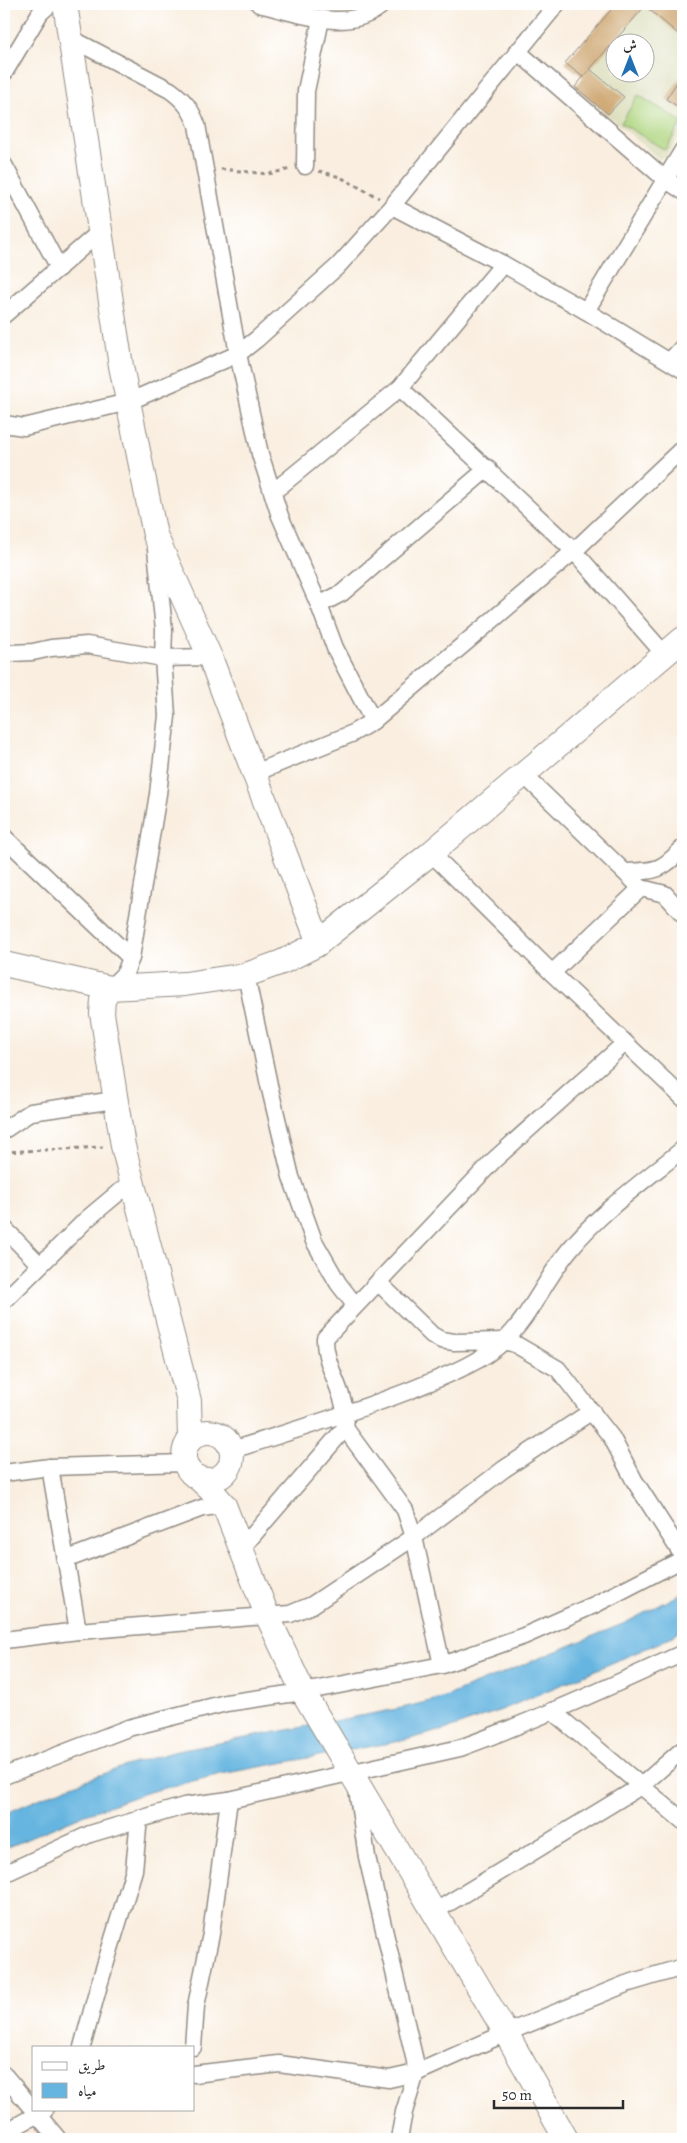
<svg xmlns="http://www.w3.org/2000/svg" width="687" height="2143" font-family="Alegreya,Amiri,serif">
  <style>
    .built { fill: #dcdebc; fill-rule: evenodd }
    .green { fill: #afd57f; stroke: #6d8055 }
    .water { fill: #66b5e0; stroke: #487086 }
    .building { fill: #cea66f }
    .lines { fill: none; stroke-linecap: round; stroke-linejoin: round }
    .street-casing { stroke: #928c85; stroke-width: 19 }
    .secondary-casing { stroke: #928c85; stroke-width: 26 }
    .path { stroke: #928c85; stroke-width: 3; stroke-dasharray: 4 4; stroke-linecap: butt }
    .street { stroke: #fff; stroke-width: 16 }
    .secondary { stroke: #fff; stroke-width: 24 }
  </style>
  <rect width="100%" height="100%" fill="#fff"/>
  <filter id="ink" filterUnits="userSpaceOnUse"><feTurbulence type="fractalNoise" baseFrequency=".02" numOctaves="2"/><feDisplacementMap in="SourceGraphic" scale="10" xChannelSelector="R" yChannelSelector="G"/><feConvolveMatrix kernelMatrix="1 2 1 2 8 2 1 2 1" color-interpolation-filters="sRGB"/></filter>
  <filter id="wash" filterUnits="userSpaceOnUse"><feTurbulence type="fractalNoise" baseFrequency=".0096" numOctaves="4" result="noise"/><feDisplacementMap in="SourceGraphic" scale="20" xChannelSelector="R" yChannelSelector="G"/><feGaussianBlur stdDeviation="1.12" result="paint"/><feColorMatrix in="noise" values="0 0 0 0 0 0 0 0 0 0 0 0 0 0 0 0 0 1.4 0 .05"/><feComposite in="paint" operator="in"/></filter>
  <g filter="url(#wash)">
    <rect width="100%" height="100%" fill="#f9eedf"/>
    <!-- built -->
    <path class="built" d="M616,4H678L683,8V129L667,156L659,159L575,87L583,77L565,63ZM614,42H644V72H614Z"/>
    <!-- green -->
    <polygon class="green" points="638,95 682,122 665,150 621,123"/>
    <!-- water -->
    <polygon class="water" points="683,1593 683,1630 661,1642 504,1709 451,1728 406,1740 221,1774 145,1793 83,1815 4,1849 4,1814 69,1786 134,1763 177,1751 402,1708 442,1698 625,1623"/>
    <g id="blocks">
      <!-- building -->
      <g class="building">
        <polygon points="616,4 678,4 683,8 683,38 645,6 583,77 565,63"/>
        <polygon points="590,69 624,97 608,114 575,87"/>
        <polygon points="683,73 683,110 666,99"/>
      </g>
    </g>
  </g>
  <g filter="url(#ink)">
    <use href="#blocks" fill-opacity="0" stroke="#928c85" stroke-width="1"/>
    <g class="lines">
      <defs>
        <g id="street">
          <path d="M259,4C298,13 349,35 383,4"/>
          <path d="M72,39L170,90C184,100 191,109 197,125L238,354L260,454L280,516L319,605L335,648L373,721"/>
          <polyline points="517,51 665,179 683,191"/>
          <polyline points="4,73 40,13 50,4"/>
          <polyline points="4,165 59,268"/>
          <polyline points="305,166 306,91 321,19"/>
          <polyline points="392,206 503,264 586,311 683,150"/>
          <polyline points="586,311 683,370"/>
          <polyline points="4,315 102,230"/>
          <polyline points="670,361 683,347"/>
          <polyline points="400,388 574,551 665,655"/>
          <polyline points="4,424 24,427 128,402 238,354 257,339 338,266 392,206 557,4"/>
          <polyline points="273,492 400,388 503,264"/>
          <polyline points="319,605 342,593 488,468"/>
          <polyline points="11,653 33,652 51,648 87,645 163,658 210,657"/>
          <polyline points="255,773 351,734 373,721 574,551 683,448"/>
          <polyline points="524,775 641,888 665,894 683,914"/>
          <polyline points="4,837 131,958"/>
          <polyline points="431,853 552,973 683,1098"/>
          <path d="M625,872C657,871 661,871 683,848"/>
          <polyline points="552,973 641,888"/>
          <polyline points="246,975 269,1085 291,1177 314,1241 338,1283 355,1305"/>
          <polyline points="110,988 125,973 131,958 158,794 167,716 163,658 164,630 156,549"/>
          <polyline points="4,1130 31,1112 115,1100"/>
          <polyline points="4,1228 40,1265"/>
          <polyline points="378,1282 432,1335 441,1340 454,1342 504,1341 515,1344 558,1369 612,1438 634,1480 683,1556"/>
          <polyline points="4,1301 87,1219 118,1193 132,1184"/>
          <polyline points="345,1428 405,1510 414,1537 442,1665"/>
          <path d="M232,1450C292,1431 352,1413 411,1390C442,1377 479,1364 504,1341C530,1317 547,1276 570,1249C602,1210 644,1181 683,1149"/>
          <polyline points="50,1467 78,1631"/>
          <polyline points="4,1473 50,1467 185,1463"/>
          <path d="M241,1549L345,1428C350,1397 324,1369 325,1338L494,1160L625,1043"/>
          <polyline points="65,1560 202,1508 224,1505"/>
          <polyline points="4,1640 78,1631 290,1614 312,1605 414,1537 504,1469 592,1411"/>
          <polyline points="552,1711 683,1821"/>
          <polyline points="4,1776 128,1728 226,1703 303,1692 442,1665 524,1636 594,1605 683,1559"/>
          <polyline points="357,1789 367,1857 415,2061 416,2073 404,2112 399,2139"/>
          <path d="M4,1874L90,1834L184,1806L229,1800L460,1748C536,1720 610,1687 683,1653"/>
          <polyline points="434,1912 641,1786 681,1751"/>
          <polyline points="82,2047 99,1985 134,1870 139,1818"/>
          <polyline points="193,2047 196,2006 211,1934 229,1800"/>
          <polyline points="194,2074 279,2064 389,2079 416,2073 506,2033 626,1984 683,1967"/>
          <polyline points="4,2075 58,2139"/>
          <polyline points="4,2133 45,2110"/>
        </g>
        <g id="secondary">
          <polyline points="65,4 121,366 155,535 210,657 319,943"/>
          <polyline points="4,964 110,988 185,984 246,975 282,962 316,945 431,853 683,639"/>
          <polyline points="110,988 103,1000 102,1013 123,1146 189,1401 190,1440"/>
          <circle cx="208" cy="1456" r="24"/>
          <polyline points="198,1478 212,1491 224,1505 267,1615 303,1692 506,2033 566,2139"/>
        </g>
      </defs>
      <!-- street casing -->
      <use href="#street" class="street-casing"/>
      <!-- secondary casing -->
      <use href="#secondary" class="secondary-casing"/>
      <!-- path -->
      <g class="path">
        <polyline points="221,169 268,174 291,169"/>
        <polyline points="319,171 340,177 379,198"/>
        <polyline points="4,1152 103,1147"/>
      </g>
      <!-- street -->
      <use href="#street" class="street"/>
      <!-- secondary -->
      <use href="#secondary" class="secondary"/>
    </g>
  </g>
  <!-- margin -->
  <rect width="687" height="2143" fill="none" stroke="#fff" stroke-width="20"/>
  <!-- legend -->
  <rect x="32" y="2046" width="162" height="65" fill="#ffffff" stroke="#aaaaaa"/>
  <rect x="42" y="2062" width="25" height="8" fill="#ffffff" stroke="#aaaaaa"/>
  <text x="78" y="2070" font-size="15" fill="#2b2b2b">طريق</text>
  <rect x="42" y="2083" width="25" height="15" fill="#66b5e0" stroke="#aaaaaa"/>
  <text x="78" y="2096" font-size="15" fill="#2b2b2b">مياه</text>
  <!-- north arrow -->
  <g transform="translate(630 58)"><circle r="24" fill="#ffffff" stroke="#aaaaaa"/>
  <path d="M0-4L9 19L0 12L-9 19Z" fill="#1f6fb2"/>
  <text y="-8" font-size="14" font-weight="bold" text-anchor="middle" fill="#2b2b2b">ش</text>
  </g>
  <!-- scale -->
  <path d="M494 2100v8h129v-8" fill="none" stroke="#2b2b2b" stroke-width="2.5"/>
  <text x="502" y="2100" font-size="15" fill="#2b2b2b" stroke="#ffffff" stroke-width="4" paint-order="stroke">50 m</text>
</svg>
